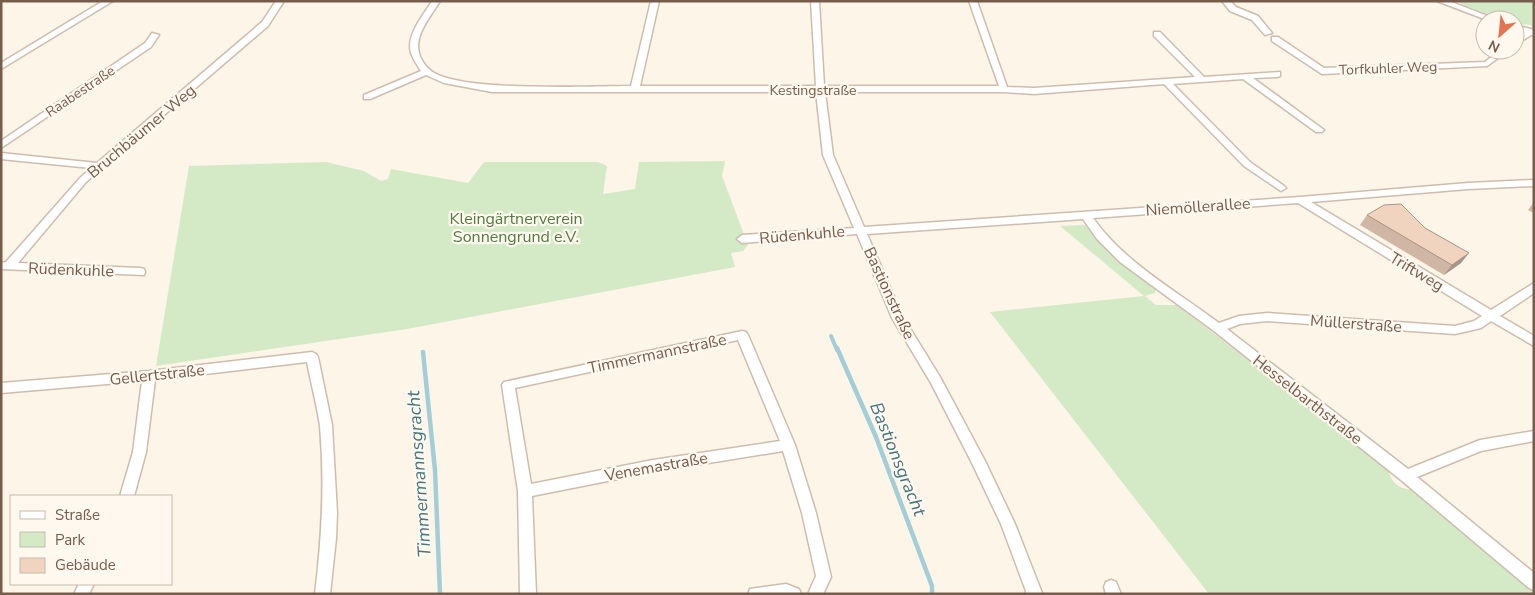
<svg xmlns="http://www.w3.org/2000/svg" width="1535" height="595" font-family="'Nunito Sans',sans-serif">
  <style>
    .green { fill: #d4eac6 }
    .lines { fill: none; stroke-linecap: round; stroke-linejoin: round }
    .stream-far1 { stroke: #a3ced7; stroke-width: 4 }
    .stream { stroke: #a3ced7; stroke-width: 4.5 }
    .street-casing { stroke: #cebdae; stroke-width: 3 }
    .street { fill: #fff; fill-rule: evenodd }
    .wall { fill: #cfb6a5 }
    .shaded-wall { fill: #a99486 }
    .building { fill: #f1d4c0; stroke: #a99486 }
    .labels { text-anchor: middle; stroke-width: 4.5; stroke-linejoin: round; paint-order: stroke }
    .far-street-label { font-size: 14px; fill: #765c4c; stroke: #fff8ee }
    .street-label { font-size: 16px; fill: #765c4c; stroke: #fff8ee }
    .park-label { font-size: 16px; fill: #537b44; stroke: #fff8ee }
    .water-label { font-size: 18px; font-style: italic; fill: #437681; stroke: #fff8ee }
  </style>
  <rect width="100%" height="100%" fill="#fcf5e8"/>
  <!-- green -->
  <g class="green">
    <polygon points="1460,1 1534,1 1534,30 1531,25 1515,24 1515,20 1504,20 1461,4"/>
    <polygon points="725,161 722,176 748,245 743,251 731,253 735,267 407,329 156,366 189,166 326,162 364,171 381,181 388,179 391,169 468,183 484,162 598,162 607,166 603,194 635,189 639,162"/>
    <path d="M1085,225L1107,251L1156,289L1155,293L1145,296L1156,305H1177L1387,467C1392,484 1398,489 1416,490L1534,590V594H1209L990,312L1144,296L1060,226Z"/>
  </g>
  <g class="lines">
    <!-- stream-far1 -->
    <polyline class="stream-far1" points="831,336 837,350"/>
    <!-- stream -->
    <g class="stream">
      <polyline points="837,348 876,437 932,586 932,594"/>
      <polyline points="423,352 435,470 440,594"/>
    </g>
    <defs>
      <g id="street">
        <polygon points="103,1 113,1 1,69 1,63"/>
        <polygon points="276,1 284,1 268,26 86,182 18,263 140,268 144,269 145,272 144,275 1,269 1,263 6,262 80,178 91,168 1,159 1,153 97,163 262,22"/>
        <path d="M432,1H440C431,16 414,35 419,53C420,58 425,66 429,69C451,93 594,86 631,86L651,1H659L640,86H816L811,1H819L824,86H999L969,1H977L1007,87L1034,88L1195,77L1154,36V32H1160L1204,77L1280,72V76L1277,77L1253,78L1324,130L1322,132H1316L1243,79L1173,84L1250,162L1284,186L1286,188L1281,191L1244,166L1164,84L1034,94L1004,92H825L833,155L864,227L1300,197L1468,183L1534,180V186L1468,189L1311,202L1491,310L1534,283V293L1500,316L1534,336V346L1491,321L1481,328L1455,334L1267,321L1240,324L1227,329L1408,469L1480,440L1534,431V441L1481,451L1417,477L1534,573V590L1529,588L1401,480L1214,331L1120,262L1097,239L1083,219L867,234L903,317L940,377L985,461L1015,524L1042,593L1025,594L1026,591L1001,524L972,463L931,383L892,318L857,234L742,243L737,239L742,235L854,228L823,155L816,92H492L444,83L426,75L370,99H364V95L421,71C418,66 413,59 411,53C406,35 423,16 432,1ZM1298,203L1482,316L1474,321L1455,326L1267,313L1239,316L1219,323C1176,291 1124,262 1093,218Z"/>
        <polygon points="1222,1 1230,1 1236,7 1258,16 1272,33 1265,35 1252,20 1230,11"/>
        <polygon points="1437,1 1449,1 1498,20 1487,20"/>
        <polygon points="1515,25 1534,30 1534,35 1531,35 1515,45 1515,39 1524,32 1515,30"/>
        <polygon points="152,33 159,35 151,47 1,148 1,141 145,43"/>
        <polygon points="1272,37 1278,37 1324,68 1485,62 1500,50 1509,50 1487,66 1322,74 1272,41"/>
        <path d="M742,331L746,332L748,335L795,445L816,513L831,577L823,594H808L816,576L802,513L783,451L653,472L532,496L536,594H520L518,491L502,385L504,382ZM738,340L780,441L653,460L531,484L515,388Z"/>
        <path d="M312,352L316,354L318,357L332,425L337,513L336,538L330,594H315C322,537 325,483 320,426C317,405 311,383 307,362L155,380L146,452L134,496H120L133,452L142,381L1,393V383L149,371Z"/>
        <polygon points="1111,580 1116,582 1121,594 1106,594 1104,587 1106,582"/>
        <polygon points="79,584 94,584 89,594 74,594"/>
        <polygon points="786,584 799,589 801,594 748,594 750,589"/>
      </g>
    </defs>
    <!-- street casing -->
    <use href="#street" class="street-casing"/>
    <!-- street -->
    <use href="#street" class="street"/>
  </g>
  <!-- wall -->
  <g class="wall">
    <polygon points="1534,202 1534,213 1528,210"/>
    <polygon points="1367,215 1425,228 1461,263 1444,275 1360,225"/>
  </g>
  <!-- shaded-wall -->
  <polygon class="shaded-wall" points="1469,253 1461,263 1444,275 1452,265"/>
  <!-- building -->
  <polygon class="building" points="1401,204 1425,228 1469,253 1452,265 1367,215 1384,205"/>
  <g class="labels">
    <!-- far-street labels -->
    <g class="far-street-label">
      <text transform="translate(1388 68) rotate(-2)" y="5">Torfkuhler Weg</text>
      <text x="813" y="95">Kestingstraße</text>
      <text transform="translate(80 91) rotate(-34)" y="5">Raabestraße</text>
    </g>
    <!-- street labels -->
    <g class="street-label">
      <text transform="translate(141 131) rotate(-40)" y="6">Bruchbäumer Weg</text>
      <text transform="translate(1198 206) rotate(-4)" y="6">Niemöllerallee</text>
      <text transform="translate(802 234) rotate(-5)" y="6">Rüdenkuhle</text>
      <text transform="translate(71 269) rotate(2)" y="6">Rüdenkuhle</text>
      <text transform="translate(1417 271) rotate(31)" y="6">Triftweg</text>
      <text transform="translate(890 293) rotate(65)" y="6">Bastionstraße</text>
      <text transform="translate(1356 323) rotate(4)" y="6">Müllerstraße</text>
      <text transform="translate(657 353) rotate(-12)" y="6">Timmermannstraße</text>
      <text transform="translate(157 374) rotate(-6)" y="6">Gellertstraße</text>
      <text transform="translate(1308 399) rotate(38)" y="6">Hesselbarthstraße</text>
      <text transform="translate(656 466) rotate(-10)" y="6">Venemastraße</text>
    </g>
    <!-- park labels -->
    <g class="park-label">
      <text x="516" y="224">Kleingärtnerverein<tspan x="516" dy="18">Sonnengrund e.V.</tspan></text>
    </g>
    <!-- water labels -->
    <g class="water-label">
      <text transform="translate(898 459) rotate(68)" y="6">Bastionsgracht</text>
      <text transform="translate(419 474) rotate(-94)" y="6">Timmermannsgracht</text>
    </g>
  </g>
  <!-- border -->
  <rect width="1535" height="595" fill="none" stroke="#765c4c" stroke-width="5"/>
  <!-- legend -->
  <rect x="10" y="495" width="162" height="90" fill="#fff8ee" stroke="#c8baad"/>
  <rect x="20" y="511" width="25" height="8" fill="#ffffff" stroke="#c8baad"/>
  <text x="55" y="520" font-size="15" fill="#765c4c">Straße</text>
  <rect x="20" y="532" width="25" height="15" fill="#d4eac6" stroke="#c8baad"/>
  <text x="55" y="545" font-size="15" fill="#765c4c">Park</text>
  <rect x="20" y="558" width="25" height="15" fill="#f1d4c0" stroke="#c8baad"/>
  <text x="55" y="570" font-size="15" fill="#765c4c">Gebäude</text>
  <!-- north arrow -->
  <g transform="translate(1500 35) rotate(207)"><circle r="24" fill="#fff8ee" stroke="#c8baad"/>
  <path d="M0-4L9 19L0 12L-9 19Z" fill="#e37450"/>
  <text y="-8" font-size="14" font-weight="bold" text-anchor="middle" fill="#765c4c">N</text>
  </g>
</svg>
